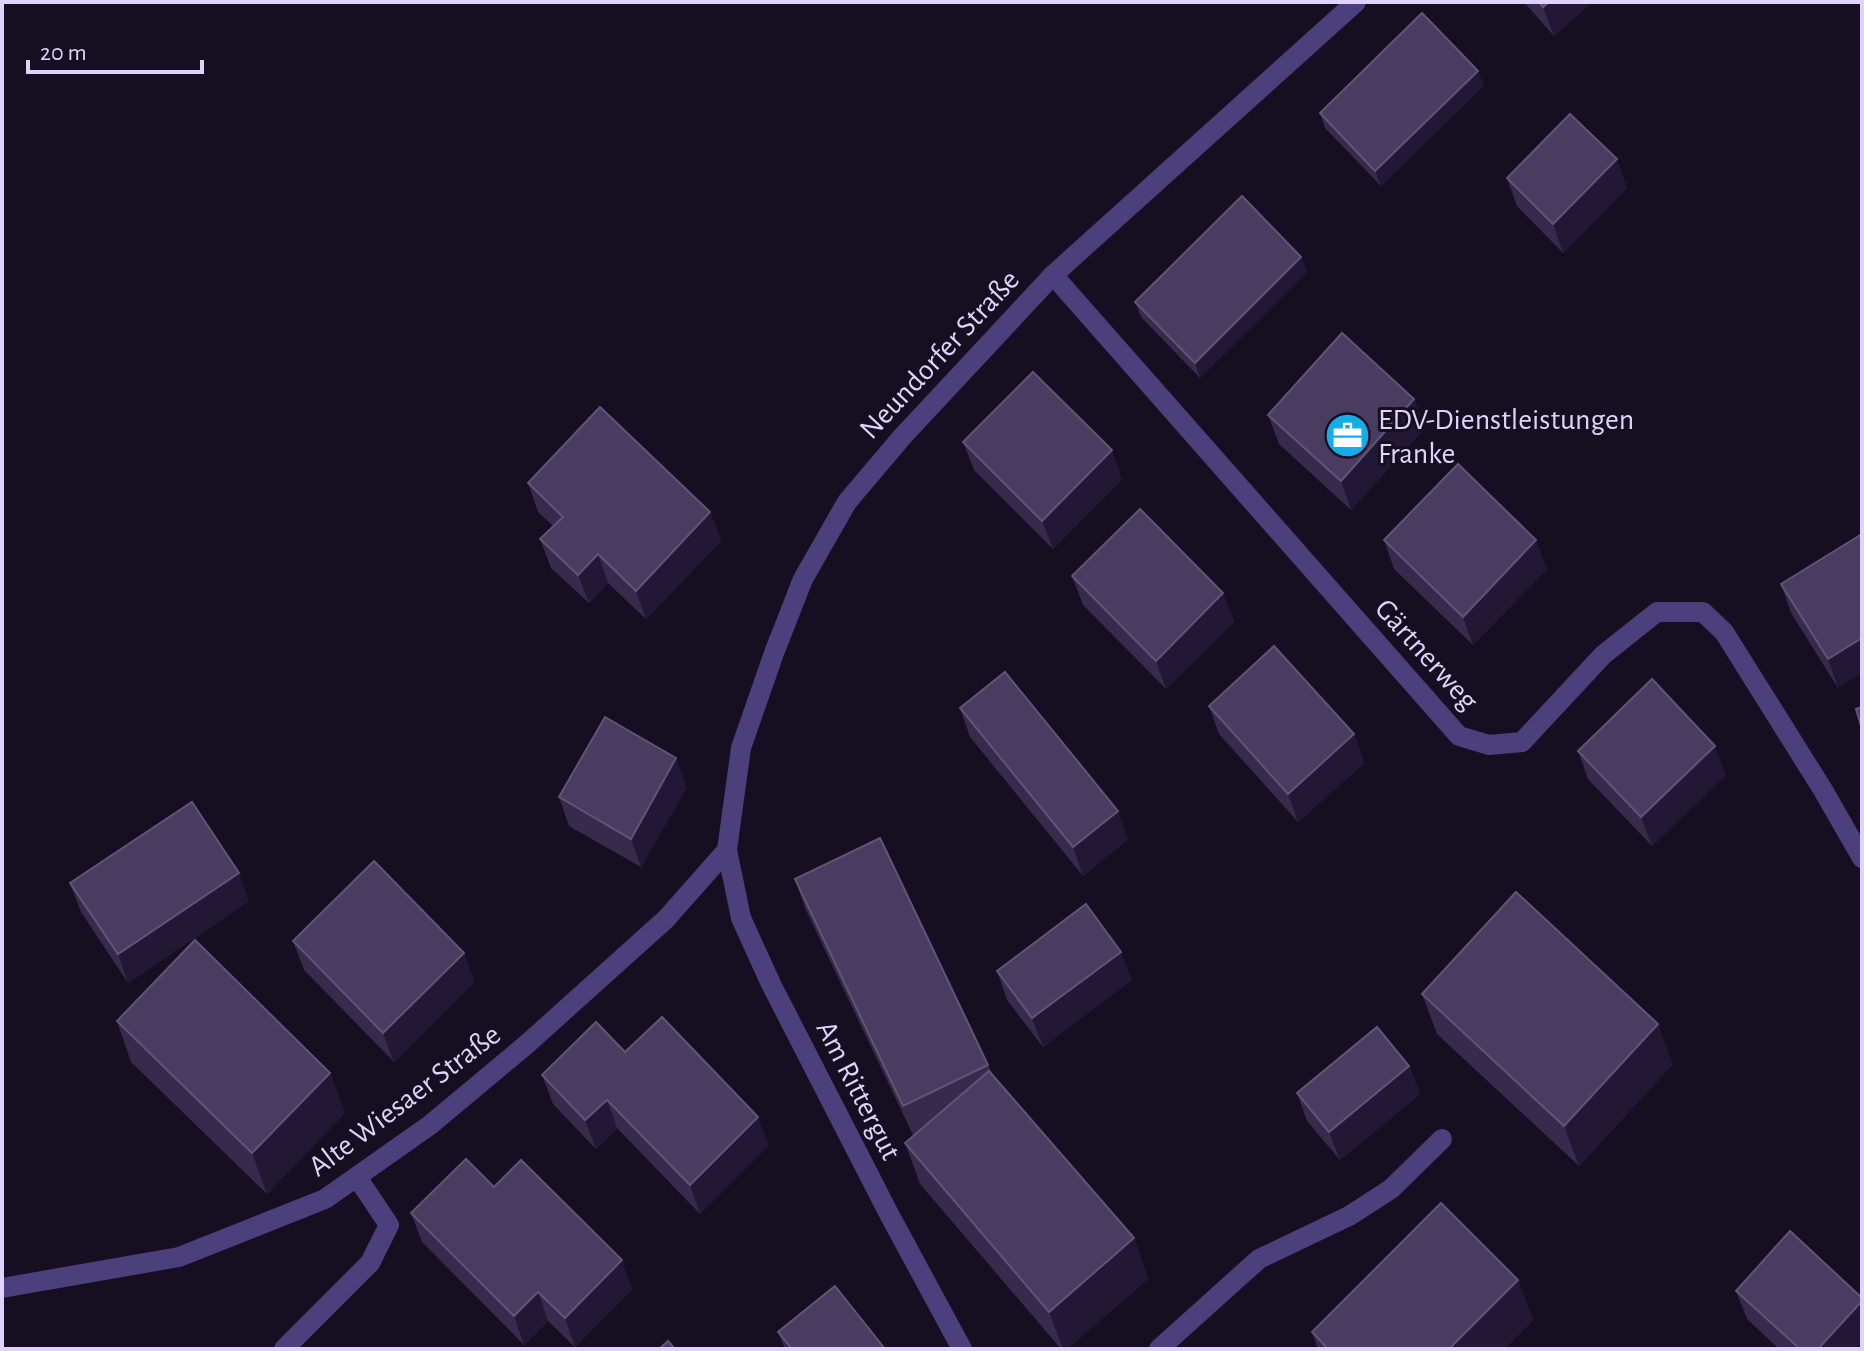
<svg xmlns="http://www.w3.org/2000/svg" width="1864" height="1351" font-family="'Alegreya Sans',sans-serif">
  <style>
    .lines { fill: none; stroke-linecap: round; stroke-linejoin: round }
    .lane { stroke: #4b3f7c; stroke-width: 20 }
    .street { stroke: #4b3f7c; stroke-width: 20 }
    .wall { fill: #372a4d }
    .shaded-wall { fill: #221734 }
    .building { fill: #493c60; stroke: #605478; stroke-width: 2 }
    .labels { text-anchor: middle; stroke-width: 6; stroke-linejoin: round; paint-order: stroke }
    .street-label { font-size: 30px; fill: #dfd3fb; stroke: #160f21 }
    .poi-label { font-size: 30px; fill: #dfd3fb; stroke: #160f21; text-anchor: start }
  </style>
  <rect width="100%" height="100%" fill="#160f21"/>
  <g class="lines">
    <!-- lane -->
    <polyline class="lane" points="284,1349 370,1263"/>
    <!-- street -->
    <g class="street">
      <polyline points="1053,275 1459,736 1489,745 1522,742 1603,655 1657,612 1703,612 1724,632 1823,790 1862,858"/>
      <polyline points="357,1177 389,1225 370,1263"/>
      <polyline points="2,1288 179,1257 325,1199 430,1125 527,1044 666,919 727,850"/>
      <polyline points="962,1349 889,1214 771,984 741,918 727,850 741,748 774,653 803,579 847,502 902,437 1053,275 1356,2"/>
      <polyline points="1159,1349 1259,1259 1349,1216 1391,1189 1442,1139"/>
    </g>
  </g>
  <!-- wall -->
  <g class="wall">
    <polygon points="1524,2 1592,2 1554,36"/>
    <polygon points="1484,85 1381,186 1325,128 1320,113"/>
    <polygon points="1507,178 1627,188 1563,253 1517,206"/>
    <polygon points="1301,257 1307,272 1200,378 1141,317 1135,302"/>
    <polygon points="1414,399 1425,428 1351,510 1279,444 1268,415"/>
    <polygon points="963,442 1122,479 1053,549 974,470"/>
    <polygon points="528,483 710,512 721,541 646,619 608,583 589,603 551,568 540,539 553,526 538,512"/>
    <polygon points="1862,534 1838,688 1791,613 1781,584"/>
    <polygon points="1384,540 1547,569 1473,645 1394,569"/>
    <polygon points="1072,576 1223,593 1234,622 1166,689 1083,605"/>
    <polygon points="1209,706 1354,734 1364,763 1298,822 1219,734"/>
    <polygon points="960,708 1128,839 1083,876 970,737"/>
    <polygon points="1578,751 1726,775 1652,846 1588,779"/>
    <polygon points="687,787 641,867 569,826 559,797"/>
    <polygon points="795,879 988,1065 992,1074 1134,1238 1148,1279 1067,1349 1061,1349 920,1184 905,1143 917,1133 913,1135 805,908"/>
    <polygon points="70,883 249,901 128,983 81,912"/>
    <polygon points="293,941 464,953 474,982 394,1062 304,970"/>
    <polygon points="997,971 1132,980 1043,1047 1007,1000"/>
    <polygon points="1422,994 1673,1064 1579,1166 1437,1034"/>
    <polygon points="117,1021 330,1073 345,1113 267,1194 131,1062"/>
    <polygon points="625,1052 769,1145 700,1214 617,1128 596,1149 553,1104 542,1075"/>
    <polygon points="1409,1066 1420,1094 1340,1160 1307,1121 1297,1093"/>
    <polygon points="494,1187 632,1289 575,1347 548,1321 524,1345 422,1242 411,1213"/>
    <polygon points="1518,1280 1533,1320 1504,1349 1318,1349 1312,1332"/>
    <polygon points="1736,1291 1862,1341 1854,1349 1779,1349 1747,1319"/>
    <polygon points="778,1332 885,1349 785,1349"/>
  </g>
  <!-- shaded-wall -->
  <g class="shaded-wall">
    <polygon points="1549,2 1592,2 1554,36 1543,7"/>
    <polygon points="1478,71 1484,85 1381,186 1375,171"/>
    <polygon points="1617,159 1627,188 1563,253 1553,224"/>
    <polygon points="1301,257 1307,272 1200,378 1195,363"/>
    <polygon points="1414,399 1425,428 1351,510 1341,481"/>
    <polygon points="1112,450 1122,479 1053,549 1042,521"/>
    <polygon points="710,512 721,541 646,619 636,591"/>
    <polygon points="1536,540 1547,569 1473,645 1463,617"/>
    <polygon points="598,554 608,583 589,603 578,575"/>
    <polygon points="1223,593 1234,622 1166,689 1156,661"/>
    <polygon points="1862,638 1862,673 1838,688 1828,659"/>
    <polygon points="1354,734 1364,763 1298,822 1288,794"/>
    <polygon points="1715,746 1726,775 1652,846 1641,817"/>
    <polygon points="676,758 687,787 641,867 631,839"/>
    <polygon points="1118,811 1128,839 1083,876 1073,847"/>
    <polygon points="239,873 249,901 128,983 118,954"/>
    <polygon points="1121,952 1132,980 1043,1047 1032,1018"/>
    <polygon points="464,953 474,982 394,1062 383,1033"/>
    <polygon points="1658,1024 1673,1064 1579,1166 1564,1126"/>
    <polygon points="1409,1066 1420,1094 1340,1160 1329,1132"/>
    <polygon points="330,1073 345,1113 267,1194 252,1153"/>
    <polygon points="607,1100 617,1128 596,1149 585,1120"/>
    <polygon points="758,1117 769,1145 700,1214 690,1185"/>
    <polygon points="1134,1238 1148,1279 1067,1349 1063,1349 1049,1312"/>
    <polygon points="622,1260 632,1289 575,1347 565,1318"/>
    <polygon points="1518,1280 1533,1320 1504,1349 1449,1349"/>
    <polygon points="538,1292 548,1321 524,1345 514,1316"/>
    <polygon points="1862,1301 1862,1341 1854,1349 1818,1349"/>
  </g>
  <!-- building -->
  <g class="building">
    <polygon points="1539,2 1549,2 1543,7"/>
    <polygon points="1422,13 1478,71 1375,171 1320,113"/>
    <polygon points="1570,114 1617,159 1553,224 1507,178"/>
    <polygon points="1242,196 1301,257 1195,363 1135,302"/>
    <polygon points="1342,333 1414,399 1341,481 1268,415"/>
    <polygon points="1033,372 1112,450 1042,521 963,442"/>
    <polygon points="600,407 710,512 636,591 598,554 578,575 540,539 563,517 528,483"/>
    <polygon points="1458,464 1536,540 1463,617 1384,540"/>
    <polygon points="1140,509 1223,593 1156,661 1072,576"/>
    <polygon points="1862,534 1862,638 1828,659 1781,584"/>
    <polygon points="1274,646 1354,734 1288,794 1209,706"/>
    <polygon points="1005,672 1118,811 1073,847 960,708"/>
    <polygon points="1652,679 1715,746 1641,817 1578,751"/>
    <polygon points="1862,707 1862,729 1856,709"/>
    <polygon points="605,717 676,758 631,839 559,797"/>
    <polygon points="192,802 239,873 118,954 70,883"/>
    <polygon points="880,838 988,1065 903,1106 795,879"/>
    <polygon points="374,861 464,953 383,1033 293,941"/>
    <polygon points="1516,892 1658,1024 1564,1126 1422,994"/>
    <polygon points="1086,904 1121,952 1032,1018 997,971"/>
    <polygon points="195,940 330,1073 252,1153 117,1021"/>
    <polygon points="662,1017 758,1117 690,1185 607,1100 585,1120 542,1075 596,1022 625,1052"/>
    <polygon points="1377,1027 1409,1066 1329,1132 1297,1093"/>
    <polygon points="989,1071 1134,1238 1049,1312 905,1143"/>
    <polygon points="466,1159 494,1187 521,1160 622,1260 565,1318 538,1292 514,1316 411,1213"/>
    <polygon points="1441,1203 1518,1280 1449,1349 1328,1349 1312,1332"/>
    <polygon points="1790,1231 1862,1298 1862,1301 1818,1349 1800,1349 1736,1291"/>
    <polygon points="835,1286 885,1349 792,1349 778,1332"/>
    <polygon points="668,1341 675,1349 659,1349"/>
  </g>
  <!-- icons -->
  <defs>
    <symbol id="office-disc" viewBox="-11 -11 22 22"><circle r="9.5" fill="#14ade7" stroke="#160f21"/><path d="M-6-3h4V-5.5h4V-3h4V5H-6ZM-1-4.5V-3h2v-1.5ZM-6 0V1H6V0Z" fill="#fff"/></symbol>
  </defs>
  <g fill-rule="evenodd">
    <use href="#office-disc" x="1322" y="410" width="51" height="51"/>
  </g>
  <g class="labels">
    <!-- street labels -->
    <g class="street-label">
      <text transform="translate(939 354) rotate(-47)" y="10">Neundorfer Straße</text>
      <text transform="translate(1427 654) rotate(48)" y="10">Gärtnerweg</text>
      <text transform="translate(859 1090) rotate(63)" y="10">Am Rittergut</text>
      <text transform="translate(404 1100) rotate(-37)" y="10">Alte Wiesaer Straße</text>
    </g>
    <!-- poi labels -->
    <g class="poi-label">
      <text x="1378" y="429">EDV-Dienstleistungen<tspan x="1378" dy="34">Franke</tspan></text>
    </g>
  </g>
  <!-- border -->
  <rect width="1864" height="1351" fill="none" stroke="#dfd3fb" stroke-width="8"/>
  <!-- scale -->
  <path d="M28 60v12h174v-12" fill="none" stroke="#dfd3fb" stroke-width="4"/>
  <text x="40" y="60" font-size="24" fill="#dfd3fb" stroke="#160f21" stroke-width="6" paint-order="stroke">20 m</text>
</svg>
